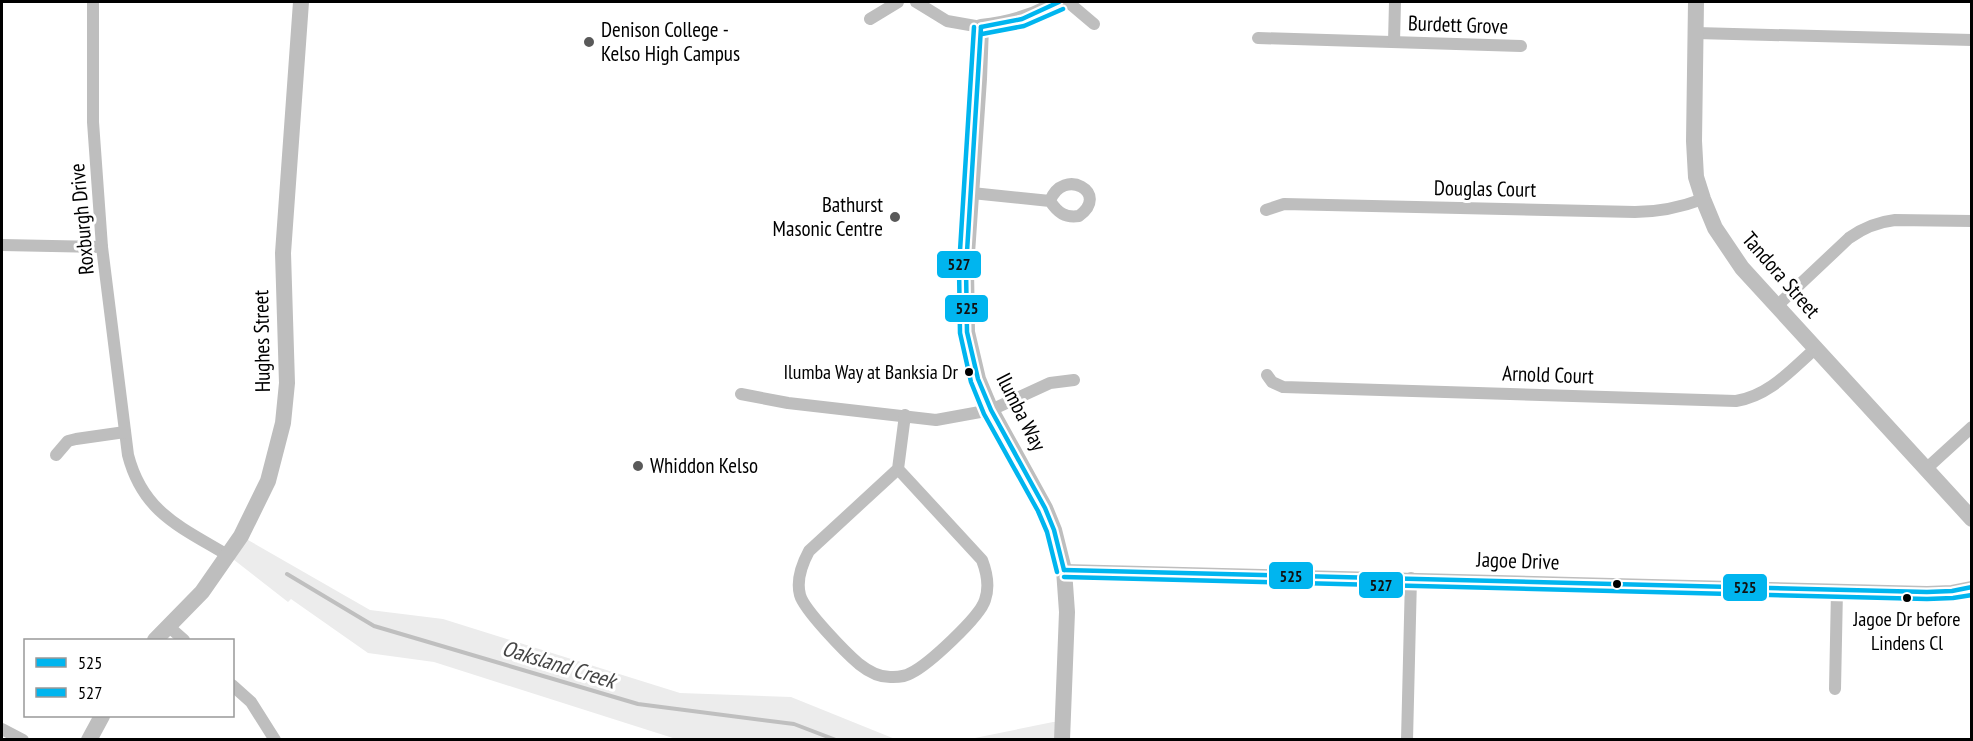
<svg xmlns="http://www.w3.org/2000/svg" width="1973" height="741" font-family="'PT Sans Narrow',sans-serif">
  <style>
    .green { fill: #ececec }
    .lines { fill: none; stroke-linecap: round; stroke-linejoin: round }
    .stream { stroke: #bfbfbf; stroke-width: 4 }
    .minor { stroke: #bebebe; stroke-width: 12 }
    .tertiary { stroke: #bebebe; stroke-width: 16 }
    .bus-1-casing { stroke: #fff; stroke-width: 9 }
    .bus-2-casing { stroke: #fff; stroke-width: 9 }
    .bus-1 { stroke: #00b5ef; stroke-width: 4.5 }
    .bus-2 { stroke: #00b5ef; stroke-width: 4.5 }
    .poi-dot { fill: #595959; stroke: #fff; stroke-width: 2 }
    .bus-dot { fill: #000; stroke: #fff; stroke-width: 2 }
    .labels { text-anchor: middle; stroke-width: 6; stroke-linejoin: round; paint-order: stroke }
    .bus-label { font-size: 20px; fill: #000; stroke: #fff; text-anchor: end }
    .street-label { font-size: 21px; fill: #000; stroke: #fff }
    .poi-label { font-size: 21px; fill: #000; stroke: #fff; text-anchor: start }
    .water-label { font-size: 22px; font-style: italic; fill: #444; stroke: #fff }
    .line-badge { stroke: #fff; stroke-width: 2 }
    .pale-badge-label { font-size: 16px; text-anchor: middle; font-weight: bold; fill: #111 }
  </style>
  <rect width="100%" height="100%" fill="#fff"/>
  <!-- green -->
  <g class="green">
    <polygon points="241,536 370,610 443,619 680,693 791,697 895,739 676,739 434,662 368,653 291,599 288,602 229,556"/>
    <polygon points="1053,722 1062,722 1062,739 965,740"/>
  </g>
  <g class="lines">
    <!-- stream -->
    <polyline class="stream" points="287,574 374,626 638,704 794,724 836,740"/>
    <!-- minor -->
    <g class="minor">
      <path d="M93,2V122L102,247L128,455C143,513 181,527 229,556"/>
      <polyline points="916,2 947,21 981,27"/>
      <polyline points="1068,2 1094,24"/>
      <polyline points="870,19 898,2"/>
      <polyline points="1696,33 1972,40"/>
      <polyline points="1258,38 1521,46"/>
      <polyline points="1394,42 1395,2"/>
      <path d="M972,193L1050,201C1063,166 1111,193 1079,216C1065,218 1058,213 1050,201"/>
      <path d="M1266,210L1284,204L1635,212C1659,212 1679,208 1703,199"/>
      <polyline points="2,245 102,247"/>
      <path d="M1777,306L1849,238C1863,228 1877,222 1895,220L1972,221"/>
      <path d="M1267,375L1272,382L1283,387L1736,401C1769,396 1791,370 1815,349"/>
      <polyline points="741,394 788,403 936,420 991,410 1050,383 1074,380"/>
      <polyline points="56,455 68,441 76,439 125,432"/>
      <path d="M898,469L982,560C987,573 990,586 985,600C980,617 928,665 911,673C906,676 899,677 893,677C881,678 869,672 859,664C846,653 804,610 800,595C796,580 802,564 809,551L898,469L905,415"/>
      <polyline points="1926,469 1972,427"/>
      <polyline points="1064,570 1927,592 1952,591 1972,587"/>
      <polyline points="168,626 184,640"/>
      <polyline points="232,685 251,702 275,740"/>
      <polyline points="1835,689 1837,590"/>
      <polyline points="2,729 23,740"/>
      <polyline points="1407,740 1411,578"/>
    </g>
    <!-- tertiary -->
    <g class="tertiary">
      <path d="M1059,2C1034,17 1010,24 981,27L979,79L966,268L967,332L978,379L991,410L1045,508L1054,530L1064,570L1067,612L1062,740"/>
      <polyline points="1696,2 1694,141 1696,177 1703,199 1715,228 1742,268 1972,519"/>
      <polyline points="155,640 202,592 241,536 268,481 283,423 287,383 283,253 301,2"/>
      <polyline points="89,740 102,716"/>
    </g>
    <defs>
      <g id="bus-1">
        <polyline points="981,27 966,268 967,332 978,379 991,410 1045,508 1054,530 1064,570"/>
        <polyline points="981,27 1022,19 1059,2"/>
        <polyline points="1064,570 1927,592 1952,591 1972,587"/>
      </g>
      <g id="bus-2">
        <polyline points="974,27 959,267 960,333 971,382 984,414 1038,511 1047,532 1057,572"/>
        <polyline points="982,34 1024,26 1063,9"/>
        <polyline points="1064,577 1927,599 1953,598 1972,595"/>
      </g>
    </defs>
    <!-- bus-1 casing -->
    <use href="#bus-1" class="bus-1-casing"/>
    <!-- bus-2 casing -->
    <use href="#bus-2" class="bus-2-casing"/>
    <!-- bus-1 -->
    <use href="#bus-1" class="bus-1"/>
    <!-- bus-2 -->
    <use href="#bus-2" class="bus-2"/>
  </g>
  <!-- markers -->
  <g class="poi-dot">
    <circle cx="589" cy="42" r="6"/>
    <circle cx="895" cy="217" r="6"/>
    <circle cx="638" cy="466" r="6"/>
  </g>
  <g class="bus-dot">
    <circle cx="969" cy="372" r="5"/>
    <circle cx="1617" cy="584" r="5"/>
    <circle cx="1907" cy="598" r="5"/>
  </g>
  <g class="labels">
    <!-- bus labels -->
    <g class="bus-label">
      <text x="958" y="379">Ilumba Way at Banksia Dr</text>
      <text x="1907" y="626" text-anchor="middle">Jagoe Dr before<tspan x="1907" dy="24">Lindens Cl</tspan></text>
    </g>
    <!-- street labels -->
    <g class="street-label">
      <text transform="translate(1458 25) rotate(2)" y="7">Burdett Grove</text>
      <text transform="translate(1485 189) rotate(1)" y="7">Douglas Court</text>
      <text transform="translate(82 219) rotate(-95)" y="7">Roxburgh Drive</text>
      <text transform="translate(1781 275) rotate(49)" y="7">Tandora Street</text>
      <text transform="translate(262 341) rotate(-91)" y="7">Hughes Street</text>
      <text transform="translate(1548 375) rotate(2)" y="7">Arnold Court</text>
      <text transform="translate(1021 412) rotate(63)" y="7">Ilumba Way</text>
      <text transform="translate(1518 561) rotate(2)" y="7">Jagoe Drive</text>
    </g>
    <!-- poi labels -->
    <g class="poi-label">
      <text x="601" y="37">Denison College -<tspan x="601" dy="24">Kelso High Campus</tspan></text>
      <text x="883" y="212" text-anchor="end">Bathurst<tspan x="883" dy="24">Masonic Centre</tspan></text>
      <text x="650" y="473">Whiddon Kelso</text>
    </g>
    <!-- water labels -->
    <g class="water-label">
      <text transform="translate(559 664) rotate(17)" y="8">Oaksland Creek</text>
    </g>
  </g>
  <g class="line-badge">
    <rect x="936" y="250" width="46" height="29" rx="6" fill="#00b5ef"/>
    <rect x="944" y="294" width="45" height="29" rx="6" fill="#00b5ef"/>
    <rect x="1268" y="561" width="46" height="29" rx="6" fill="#00b5ef"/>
    <rect x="1358" y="571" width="46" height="28" rx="6" fill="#00b5ef"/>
    <rect x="1722" y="573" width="46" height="29" rx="6" fill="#00b5ef"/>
  </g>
  <g class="pale-badge-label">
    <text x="959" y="270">527</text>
    <text x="967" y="314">525</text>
    <text x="1291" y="582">525</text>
    <text x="1381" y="591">527</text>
    <text x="1745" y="593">525</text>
  </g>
  <!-- border -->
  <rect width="1973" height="741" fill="none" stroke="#000000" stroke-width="6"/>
  <!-- legend -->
  <rect x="24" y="639" width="210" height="78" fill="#ffffff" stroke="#999999" stroke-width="1.5"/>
  <rect x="36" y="658" width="30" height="9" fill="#00b5ef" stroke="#999999" stroke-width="1.5"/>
  <text x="78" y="669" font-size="18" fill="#000000">525</text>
  <rect x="36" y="688" width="30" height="9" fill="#00b5ef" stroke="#999999" stroke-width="1.5"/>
  <text x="78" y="699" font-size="18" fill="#000000">527</text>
</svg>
